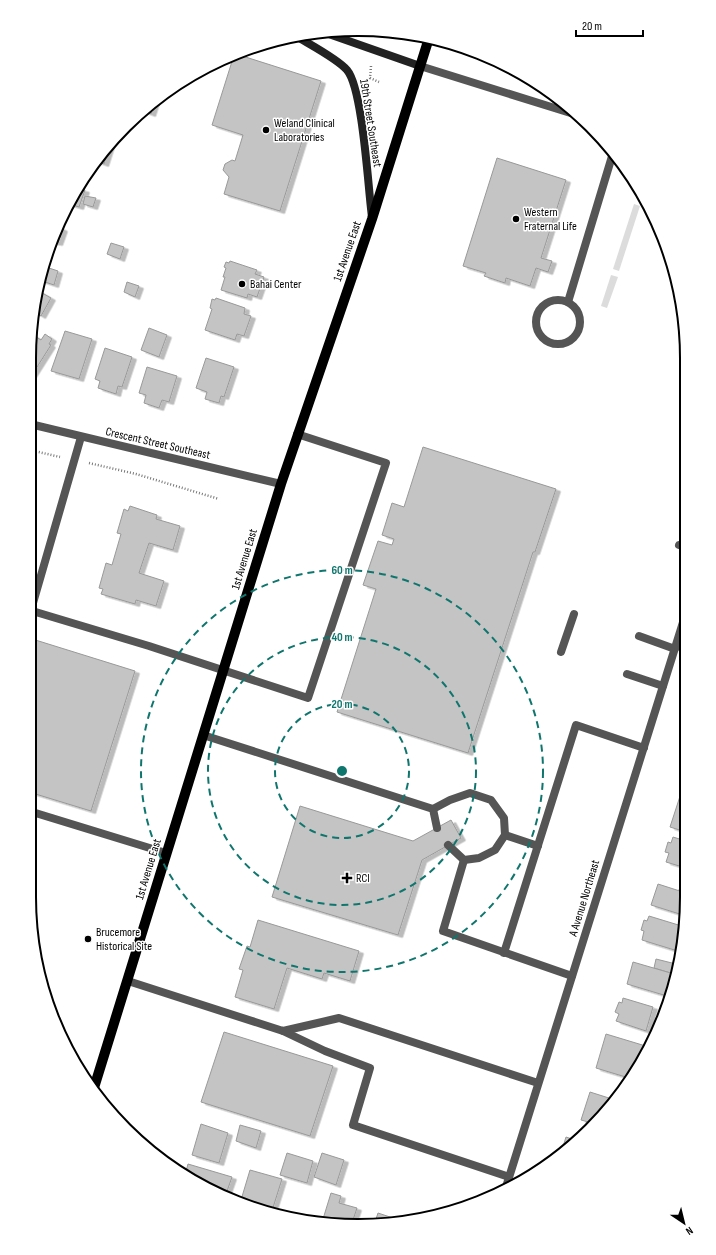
<svg xmlns="http://www.w3.org/2000/svg" width="716" height="1255" font-family="'Sofia Sans Condensed',sans-serif">
  <style>
    .green { fill: #dcdcdc }
    .building { fill: #c4c4c4; stroke: #999; filter: url(#shadow) }
    .lines { fill: none; stroke-linecap: round; stroke-linejoin: round }
    .path { stroke: #777; stroke-width: 2.5; stroke-dasharray: 1 2; stroke-linecap: butt }
    .service { stroke: #555; stroke-width: 8 }
    .minor { stroke: #555; stroke-width: 8 }
    .secondary { stroke: #222; stroke-width: 8 }
    .primary { stroke: #000; stroke-width: 10 }
    .ring { fill: none; stroke: #0f766e; stroke-width: 2; stroke-dasharray: 7 5 }
    .poi-dot { fill: #000; stroke: #fff; stroke-width: 1.5 }
    .labels { text-anchor: middle; stroke-width: 3; stroke-linejoin: round; paint-order: stroke }
    .poi-label { font-size: 12px; fill: #000; stroke: #fff; text-anchor: start }
    .street-label { font-size: 12px; fill: #000; stroke: #fff }
    .rim { fill: none; stroke: #000; stroke-width: 2 }
    .centre { fill: #0f766e; stroke: #fff; stroke-width: 2 }
    .ring-label { font-size: 12px; text-anchor: middle; font-weight: bold; fill: #0f766e; stroke: #fff; stroke-width: 3; stroke-linejoin: round; paint-order: stroke }
  </style>
  <defs>
    <filter id="shadow"><feDropShadow dx="4.5" dy="2.5" stdDeviation="0" flood-color="#0004"/></filter>
  </defs>
  <rect width="100%" height="100%" fill="#fff"/>
  <!-- green -->
  <g class="green">
    <polygon points="634,204 640,206 619,271 613,269"/>
    <polygon points="611,275 618,277 607,308 601,306"/>
  </g>
  <!-- building -->
  <g class="building">
    <polygon points="236,54 321,81 280,211 224,194 229,177 223,170 225,164 232,160 235,161 243,135 212,125 234,55"/>
    <polygon points="156,98 151,114 143,111"/>
    <polygon points="109,144 110,145 104,164 96,161"/>
    <polygon points="497,158 566,180 541,258 552,261 548,272 536,268 530,286 506,278 505,283 484,276 486,273 463,266"/>
    <polygon points="77,188 85,190 79,207 69,204"/>
    <polygon points="85,196 96,198 93,207 83,204"/>
    <polygon points="59,227 63,229 58,243 53,242"/>
    <polygon points="111,243 124,247 120,259 107,254"/>
    <polygon points="230,261 257,270 255,274 264,277 257,297 248,294 247,298 221,290 225,277 223,277 226,268 224,267 226,262 229,263"/>
    <polygon points="43,266 58,271 54,285 39,280"/>
    <polygon points="127,282 139,286 135,297 124,292"/>
    <polygon points="37,290 51,298 41,316 34,312"/>
    <polygon points="216,298 245,308 244,314 251,316 244,336 237,334 235,340 205,330 212,309 210,308 212,299 215,300"/>
    <polygon points="149,328 167,335 159,357 141,350"/>
    <polygon points="65,331 92,339 79,379 51,371"/>
    <polygon points="30,333 41,340 45,334 52,339 49,344 51,345 32,375 30,373"/>
    <polygon points="105,348 132,357 122,387 118,386 116,394 98,388 100,381 95,379"/>
    <polygon points="206,358 234,367 224,397 221,396 219,403 205,399 207,392 196,388"/>
    <polygon points="147,367 177,376 169,402 162,400 159,408 144,403 146,395 139,393"/>
    <polygon points="423,447 556,489 535,552 533,552 468,753 337,712 376,589 363,585 378,541 392,545 394,539 382,535 392,503 404,507"/>
    <polygon points="130,506 157,515 156,519 180,526 173,550 149,543 139,573 164,581 156,606 136,600 135,604 101,594 103,589 99,588 106,563 112,565 121,534 117,533 124,509 128,511"/>
    <polygon points="29,638 135,671 91,811 29,792"/>
    <polygon points="683,787 686,788 686,832 670,827"/>
    <polygon points="300,806 413,841 451,820 461,838 422,860 398,935 272,897"/>
    <polygon points="673,837 686,841 686,868 666,862 669,853 665,852 668,842 671,843"/>
    <polygon points="682,881 686,882 686,893 679,890"/>
    <polygon points="658,884 686,893 686,916 651,905"/>
    <polygon points="649,916 685,927 681,952 642,940 644,931 641,930 644,920 647,921"/>
    <polygon points="258,920 359,951 350,981 324,973 322,979 287,968 274,1009 235,997 243,970 239,969 247,946 250,947"/>
    <polygon points="656,959 676,964 674,974 654,968"/>
    <polygon points="633,962 674,974 667,996 627,984"/>
    <polygon points="623,998 653,1007 646,1031 616,1021 619,1014 615,1012 619,1002 622,1003"/>
    <polygon points="224,1032 333,1066 310,1136 201,1102"/>
    <polygon points="606,1034 649,1047 643,1062 629,1078 596,1068"/>
    <polygon points="590,1092 612,1099 592,1123 581,1120"/>
    <polygon points="201,1124 228,1133 219,1163 192,1155"/>
    <polygon points="240,1125 261,1131 256,1148 236,1141"/>
    <polygon points="566,1137 578,1141 561,1153"/>
    <polygon points="287,1153 313,1161 307,1183 280,1175"/>
    <polygon points="322,1153 344,1160 336,1185 314,1177"/>
    <polygon points="188,1164 232,1177 226,1194 185,1175"/>
    <polygon points="250,1170 282,1179 271,1214 241,1200"/>
    <polygon points="331,1193 341,1196 339,1203 357,1208 352,1223 318,1219 318,1217 323,1219"/>
    <polygon points="378,1213 396,1219 395,1222 379,1225 365,1224 367,1219 375,1222"/>
  </g>
  <g class="lines">
    <!-- path -->
    <g class="path">
      <polyline points="371,66 370,78 379,82"/>
      <polyline points="30,450 60,457"/>
      <polyline points="89,463 136,474 219,499"/>
    </g>
    <!-- service -->
    <g class="service">
      <circle cx="558" cy="322" r="22"/>
      <polyline points="568,302 613,153"/>
      <polyline points="679,545 685,547"/>
      <polyline points="29,610 149,646 308,698 386,463 297,434"/>
      <polyline points="31,610 81,437"/>
      <polyline points="639,636 675,649"/>
      <polyline points="561,652 574,614"/>
      <polyline points="627,674 663,686"/>
      <polyline points="203,735 433,809 437,828"/>
      <polyline points="433,809 450,800 470,793 491,800 504,818 505,835 495,850 479,858 464,860 448,845"/>
      <polyline points="29,811 166,853"/>
      <polyline points="505,835 538,846"/>
      <polyline points="464,860 443,931 572,976"/>
      <polyline points="504,953 576,725 644,748"/>
      <polyline points="128,981 283,1031 339,1018 538,1083"/>
      <polyline points="283,1031 325,1051 370,1068 353,1125 509,1177"/>
    </g>
    <!-- minor -->
    <g class="minor">
      <polyline points="420,66 577,115"/>
      <polyline points="30,424 281,484"/>
      <polyline points="506,1187 685,616"/>
    </g>
    <!-- secondary -->
    <g class="secondary">
      <polyline points="323,32 420,66"/>
      <path d="M296,36C309,44 338,59 347,70C363,89 368,188 372,217"/>
    </g>
    <!-- primary -->
    <polyline class="primary" points="93,1091 281,484 372,219 429,38"/>
  </g>
  <!-- distance rings -->
  <g class="ring">
    <circle cx="342" cy="771" r="67"/>
    <circle cx="342" cy="771" r="134"/>
    <circle cx="342" cy="771" r="201"/>
  </g>
  <!-- markers -->
  <g class="poi-dot">
    <circle cx="266" cy="130" r="4"/>
    <circle cx="516" cy="219" r="4"/>
    <circle cx="242" cy="284" r="4"/>
    <path d="M345 872h4v4h4v4h-4v4h-4v-4h-4v-4h4z"/>
    <circle cx="88" cy="939" r="4"/>
  </g>
  <g class="labels">
    <!-- poi labels -->
    <g class="poi-label">
      <text x="274" y="127">Weland Clinical<tspan x="274" dy="14">Laboratories</tspan></text>
      <text x="524" y="216">Western<tspan x="524" dy="14">Fraternal Life</tspan></text>
      <text x="250" y="288">Bahai Center</text>
      <text x="356" y="882">RCI</text>
      <text x="96" y="936">Brucemore<tspan x="96" dy="14">Historical Site</tspan></text>
    </g>
    <!-- street labels -->
    <g class="street-label">
      <text transform="translate(371 123) rotate(81)" y="4">19th Street Southeast</text>
      <text transform="translate(347 251) rotate(-71)" y="4">1st Avenue East</text>
      <text transform="translate(158 443) rotate(13)" y="4">Crescent Street Southeast</text>
      <text transform="translate(244 559) rotate(-73)" y="4">1st Avenue East</text>
      <text transform="translate(148 869) rotate(-73)" y="4">1st Avenue East</text>
      <text transform="translate(584 898) rotate(-73)" y="4">A Avenue Northeast</text>
    </g>
  </g>
  <!-- crop -->
  <path d="M0 0H716V1255H0ZM358 36H358A322 322 0 0 1 680 358V897A322 322 0 0 1 358 1219H358A322 322 0 0 1 36 897V358A322 322 0 0 1 358 36Z" fill="#fff" fill-rule="evenodd"/>
  <path class="rim" d="M358 36H358A322 322 0 0 1 680 358V897A322 322 0 0 1 358 1219H358A322 322 0 0 1 36 897V358A322 322 0 0 1 358 36Z"/>
  <circle cx="342" cy="771" r="6" class="centre"/>
  <g class="ring-label">
    <text x="342" y="574">60 m</text>
    <text x="342" y="641">40 m</text>
    <text x="342" y="708">20 m</text>
  </g>
  <!-- north arrow -->
  <g transform="translate(684 1223) rotate(145)" stroke="#ffffff" stroke-width="3" paint-order="stroke">
  <path d="M0-3L7 15L0 10L-7 15Z" fill="#000000"/>
  <text y="-6" font-size="11" font-weight="bold" text-anchor="middle" fill="#000000">N</text>
  </g>
  <!-- scale -->
  <path d="M576 30v6h67v-6" fill="none" stroke="#000000" stroke-width="2"/>
  <text x="582" y="30" font-size="12" fill="#000000" stroke="#ffffff" stroke-width="3" paint-order="stroke">20 m</text>
</svg>
